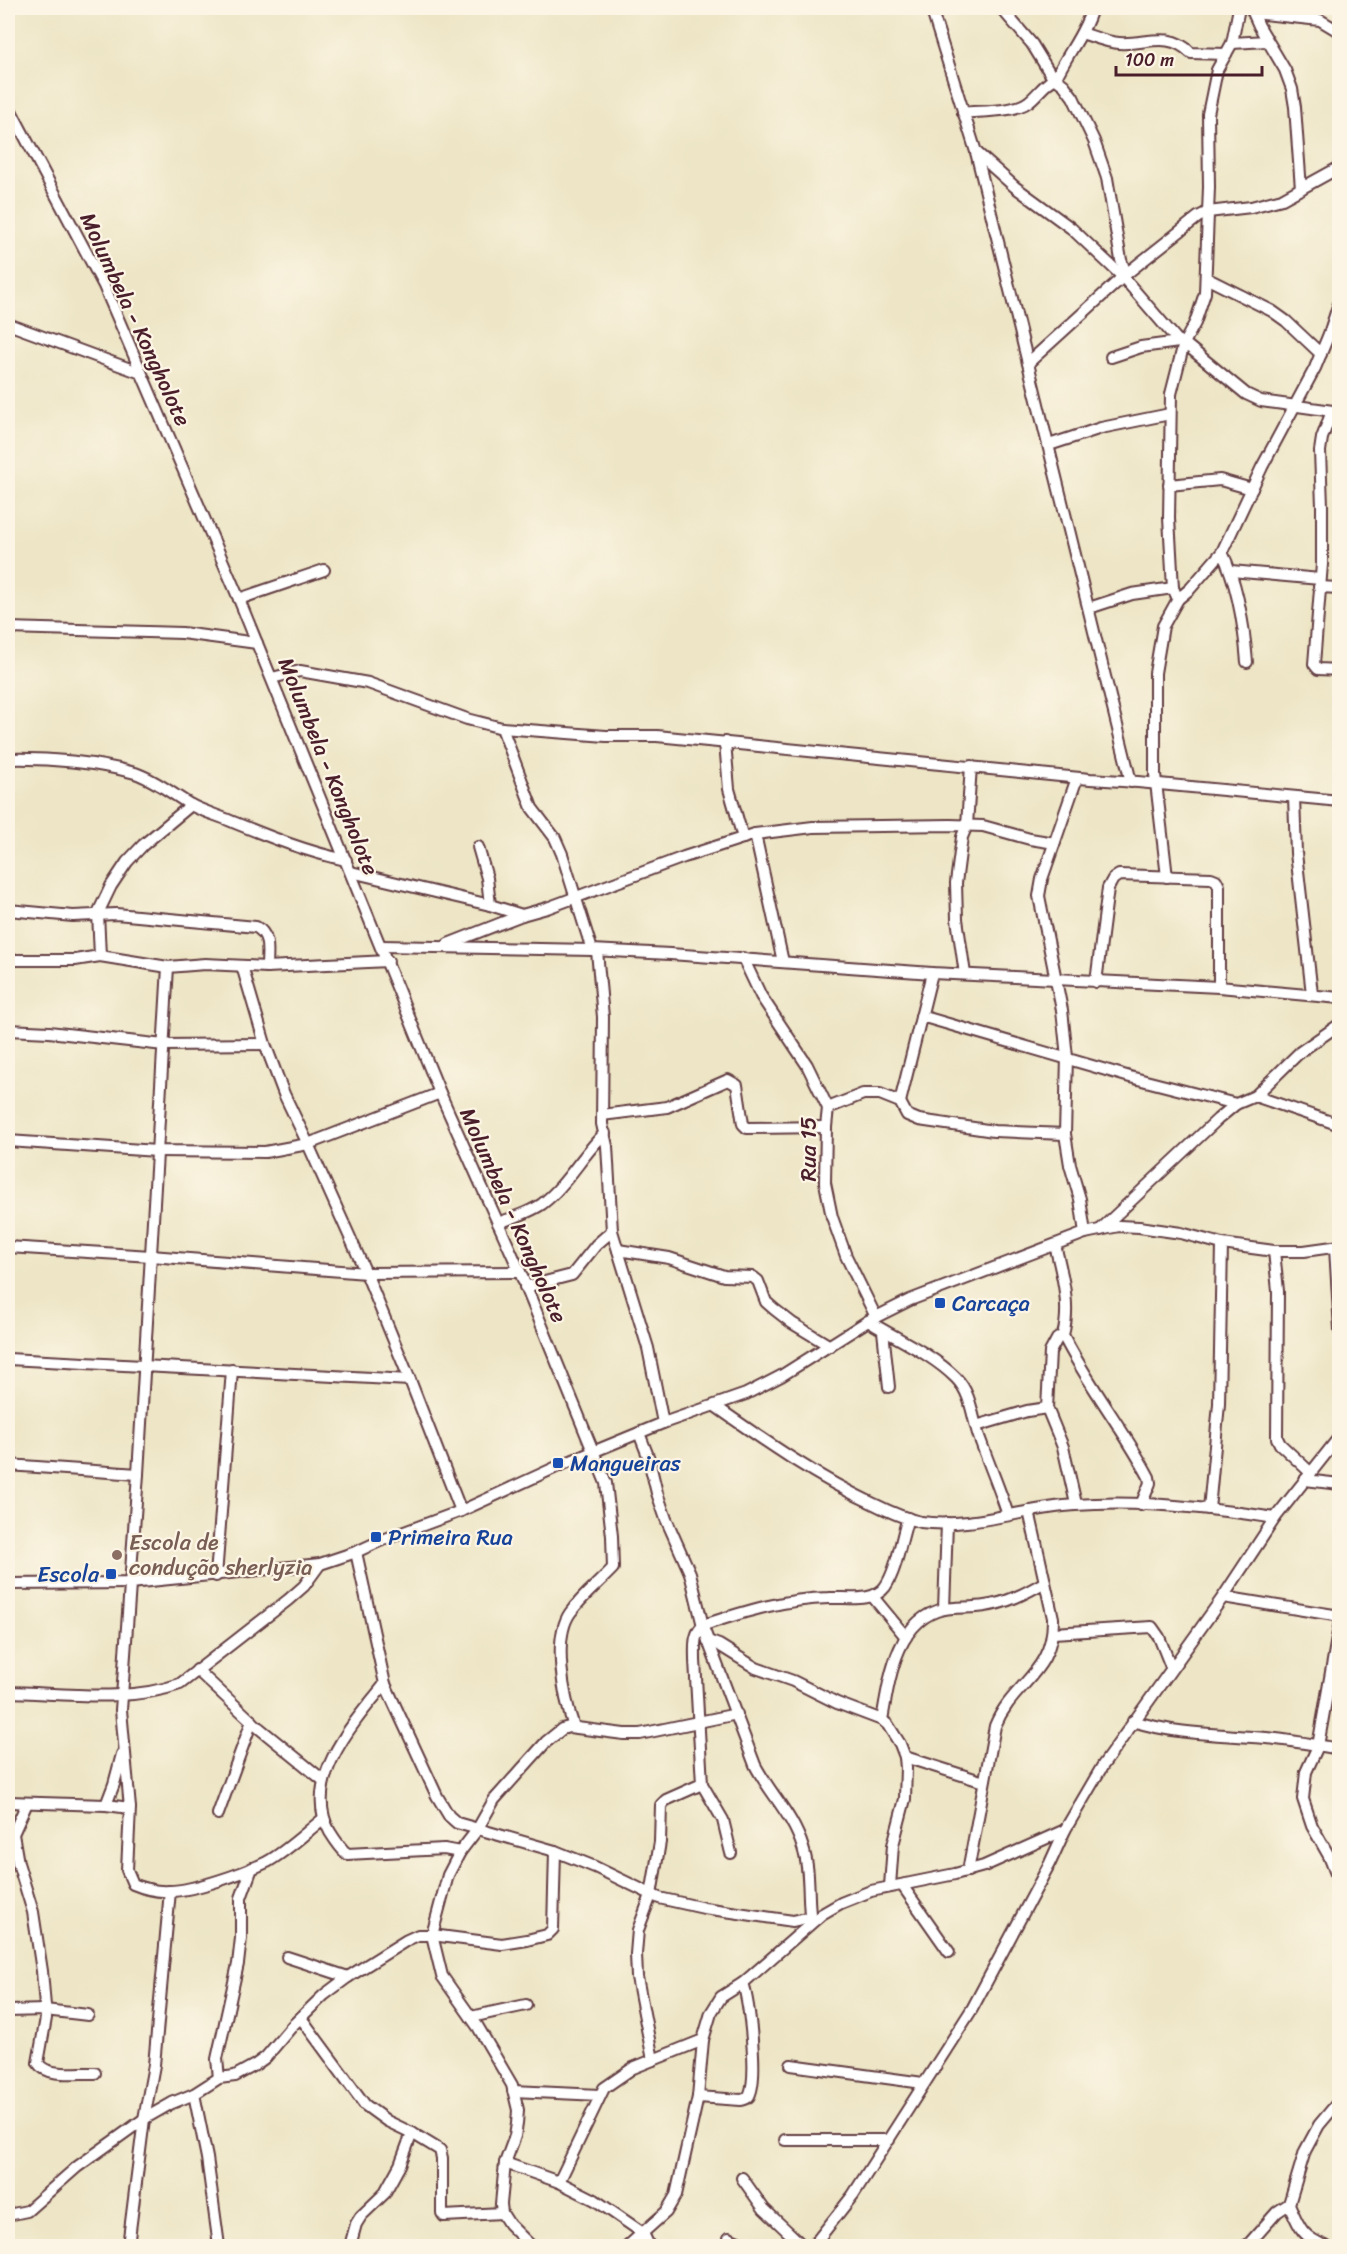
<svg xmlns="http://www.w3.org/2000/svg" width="1347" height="2254" font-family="Sriracha,sans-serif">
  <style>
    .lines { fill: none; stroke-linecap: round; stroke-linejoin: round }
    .minor-casing { stroke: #623d42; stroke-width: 14 }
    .minor { stroke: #fff; stroke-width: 10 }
    .transit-dot { fill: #1a4fb4; stroke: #fcf5e5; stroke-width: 2 }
    .education-dot { fill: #8d6e63; stroke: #fcf5e5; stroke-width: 2 }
    .labels { text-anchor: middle; stroke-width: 4.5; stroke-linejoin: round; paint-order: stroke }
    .street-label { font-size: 22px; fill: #4a1f2b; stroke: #fcf5e5 }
    .transit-label { font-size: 22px; fill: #164399; stroke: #fcf5e5; text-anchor: start }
    .education-label { font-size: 22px; fill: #785e54; stroke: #fcf5e5; text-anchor: start }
  </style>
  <rect width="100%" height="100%" fill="#fcf5e5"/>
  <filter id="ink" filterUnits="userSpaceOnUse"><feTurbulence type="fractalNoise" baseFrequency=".0167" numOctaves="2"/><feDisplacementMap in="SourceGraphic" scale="12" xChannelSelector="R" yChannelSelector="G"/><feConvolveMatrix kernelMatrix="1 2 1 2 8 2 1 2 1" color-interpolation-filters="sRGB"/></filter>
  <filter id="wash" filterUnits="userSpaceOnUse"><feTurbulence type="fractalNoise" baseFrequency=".008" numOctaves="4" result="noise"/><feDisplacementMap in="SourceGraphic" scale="24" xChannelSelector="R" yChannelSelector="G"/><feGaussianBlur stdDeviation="1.35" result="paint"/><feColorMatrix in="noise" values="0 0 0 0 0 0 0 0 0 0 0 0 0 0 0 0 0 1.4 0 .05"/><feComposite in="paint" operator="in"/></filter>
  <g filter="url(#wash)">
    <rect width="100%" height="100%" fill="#ede5c5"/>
  </g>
  <g filter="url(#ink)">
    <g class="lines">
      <defs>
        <g id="minor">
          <polyline points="931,8 976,152 1131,782"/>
          <polyline points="1001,8 1032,44 1051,75 1064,85 1073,97 1094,141 1107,178 1121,260 1126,274 1028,363"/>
          <polyline points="1251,8 1259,26 1285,70 1292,89 1295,107 1301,189"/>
          <polyline points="1254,13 1320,20 1340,32"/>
          <path d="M1082,33C1094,37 1106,42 1119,43C1146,45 1168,30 1191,53L1226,54"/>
          <polyline points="1232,43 1267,41"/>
          <path d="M8,105L104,286L239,599L440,1093L520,1272L606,1483L612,1536L613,1568C599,1583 582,1596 570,1613C552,1639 564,1698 574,1727"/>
          <path d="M963,113C980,111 1015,112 1028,102C1038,95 1044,83 1056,78C1067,54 1085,33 1092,8"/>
          <polyline points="976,152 1015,187 1071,228 1122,276 1179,342 1184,343 1246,394 1261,401 1340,412"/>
          <polyline points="1126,274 1198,217 1208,212 1251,207 1282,199 1340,167"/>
          <polyline points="1206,278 1272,311 1286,321 1321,354"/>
          <polyline points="8,324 141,373"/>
          <polyline points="1111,357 1141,347 1179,342"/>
          <polyline points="1332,411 1322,438 1320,451 1322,506 1322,564 1314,664 1318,669 1340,670"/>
          <polyline points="1049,445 1101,428 1170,414"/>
          <polyline points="1169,485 1220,480 1252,489"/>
          <path d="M1222,552C1238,585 1244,625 1247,662"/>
          <polyline points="1231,571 1320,579"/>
          <polyline points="1319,587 1340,588"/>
          <polyline points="239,599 324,570"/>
          <polyline points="1178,599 1173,588 1169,518 1171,394 1184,343 1195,323 1205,293 1209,187 1208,114 1217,70 1232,43 1239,8"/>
          <polyline points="1089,608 1132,594 1173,588"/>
          <polyline points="8,628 182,633 257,643"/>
          <polyline points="272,678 300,671 368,683 467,719 502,728 606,736 657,736 1090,779 1138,782 1340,801"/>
          <polyline points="502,728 532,808 555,838 562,854 592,950"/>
          <polyline points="725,742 729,789 743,838"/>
          <path d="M8,759C48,758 96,762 135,773C156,780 172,794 191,805C204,812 220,816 233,822C270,837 307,852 346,860"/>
          <polyline points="1077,778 1042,879 1039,896 1062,1010 1067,1057 1065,1134 1070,1165 1080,1199 1085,1233"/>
          <polyline points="1294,797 1296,853 1312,994"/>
          <polyline points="755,834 783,962"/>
          <polyline points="478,847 487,878 490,905"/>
          <polyline points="351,872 490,905 522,915"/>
          <polyline points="1167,877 1155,774 1155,673 1163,626 1178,599 1190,589 1222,552 1262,467 1315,368 1329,334 1340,300"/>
          <path d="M8,910L73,916L116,914L256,927C271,935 267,952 267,967"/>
          <polyline points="448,944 522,915 547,908 684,857 755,834 813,827 950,825 983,826 1030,839 1055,843"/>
          <polyline points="381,946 592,950 670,954 932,973 1219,987 1340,998"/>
          <polyline points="597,951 603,1017 602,1124 607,1146 612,1231 648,1348 663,1423"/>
          <polyline points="100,956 98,913 111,886 127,862 143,845 191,805"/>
          <polyline points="743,958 761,996 807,1065 828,1108 826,1127 825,1183 832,1217 846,1256 876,1317"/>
          <polyline points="8,960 75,960 100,956 168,967 205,964 267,967 388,961"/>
          <polyline points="242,966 265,1044 284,1094 308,1144 366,1273 410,1380 461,1511"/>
          <path d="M168,967L138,1474L121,1710L130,1808L127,1870L133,1884C145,1889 156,1892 169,1891C194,1891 244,1873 267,1862C287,1851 305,1833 323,1819"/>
          <polyline points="965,974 957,919 956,883 962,837 967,825 971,766"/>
          <polyline points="1096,982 1108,888 1113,879 1119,875 1211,878 1216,880 1219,886 1219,987"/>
          <polyline points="921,1016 1130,1077 1236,1104"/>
          <polyline points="8,1030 49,1032 164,1045 265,1044"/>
          <polyline points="1255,1096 1340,1125"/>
          <polyline points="900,1102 932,973"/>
          <polyline points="828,1108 863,1094 880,1094 900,1102 907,1115 919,1120 994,1131 1065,1134"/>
          <polyline points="602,1115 667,1107 728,1080 737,1085 743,1124 747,1128 826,1127"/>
          <polyline points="8,1141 157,1151 265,1152 308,1144 440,1093"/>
          <path d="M498,1223C512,1218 529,1213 542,1204C567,1185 582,1155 605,1133"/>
          <polyline points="1100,1230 1218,1119 1236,1104 1255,1096 1300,1052 1340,1024"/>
          <path d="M1055,1245C1062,1274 1071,1305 1063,1335C1088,1385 1123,1428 1149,1477L1150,1483L1141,1505"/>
          <polyline points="8,1247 151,1256 366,1273 520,1272"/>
          <polyline points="1335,1248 1340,1330"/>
          <polyline points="618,1250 669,1258 724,1276 753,1277 758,1281 766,1302 774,1309 792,1323 830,1346"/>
          <polyline points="1274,1251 1278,1291 1277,1438 1280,1444 1311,1473"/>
          <polyline points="525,1287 572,1275 596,1245 612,1231"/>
          <path d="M868,1321C897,1339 932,1354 956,1378C973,1395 972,1421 981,1442C990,1467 1000,1490 1008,1515"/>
          <polyline points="883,1331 889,1387"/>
          <polyline points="1063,1335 1057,1339 1050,1352 1047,1408 1063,1447 1076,1504"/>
          <polyline points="8,1359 410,1380"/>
          <path d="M715,1406C766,1442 818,1478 874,1504C888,1511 906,1519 921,1522C973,1529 1024,1508 1075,1505C1141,1500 1210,1508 1275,1518"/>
          <polyline points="976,1426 1027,1411 1047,1408"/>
          <path d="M639,1433L648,1456L657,1493L666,1519L690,1573L704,1630L755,1765C770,1794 793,1815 803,1848C811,1872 807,1898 811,1922"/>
          <polyline points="8,1465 138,1474"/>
          <polyline points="1305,1480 1340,1484"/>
          <polyline points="1209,1509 1219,1404 1222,1244"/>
          <polyline points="356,1552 385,1684 437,1796 449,1816 457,1823 555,1851 595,1867 659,1898 704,1908 793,1921 810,1917"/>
          <polyline points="216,1576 232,1370"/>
          <polyline points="8,1584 130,1583 320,1564 356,1552 380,1541 461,1511 561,1465 663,1423 746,1394 781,1376 868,1321 910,1300 1085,1233 1119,1226 1139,1227 1181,1233 1222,1244 1274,1251 1304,1251 1340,1246"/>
          <polyline points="873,1597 906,1637"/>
          <polyline points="1223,1597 1340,1616"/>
          <polyline points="944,1609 947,1523"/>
          <polyline points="1340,1621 1318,1746 1306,1772 1303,1799 1312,1826 1329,1856 1340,1884"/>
          <polyline points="1053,1633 1152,1627 1159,1637 1171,1667"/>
          <polyline points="708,1641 719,1645 756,1668 793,1681 837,1703 882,1720 888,1725 900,1744 905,1757 906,1768 905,1799 893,1845 890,1886"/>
          <polyline points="197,1670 259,1728 323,1780"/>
          <path d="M385,1684C354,1722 301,1781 330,1832C335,1840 340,1848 347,1854L444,1849L460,1852"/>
          <path d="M8,1692C63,1693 128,1703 180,1684L288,1600L304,1586L320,1564"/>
          <path d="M882,1720C889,1681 896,1619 944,1609C957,1607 972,1608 985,1606C1007,1603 1026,1593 1045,1582"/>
          <path d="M1133,1721C1177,1735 1221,1734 1266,1738C1291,1740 1315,1745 1340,1749"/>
          <polyline points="905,1757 984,1782"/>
          <polyline points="8,1802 106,1805 130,1808"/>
          <path d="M27,1803L13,1834L18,1863L33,1912L42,1971L46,2018L38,2063C47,2078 79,2072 95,2073"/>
          <polyline points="106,1805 114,1784 122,1754"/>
          <polyline points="218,1814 252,1721"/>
          <path d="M731,1853L723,1820L702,1784L695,1660C695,1647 693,1633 704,1625C746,1611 785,1599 829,1598C846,1597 873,1603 885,1587C897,1570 901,1538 908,1518"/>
          <path d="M968,1871L995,1726C1013,1682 1054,1674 1053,1618L1029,1511"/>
          <polyline points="902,1885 949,1952"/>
          <polyline points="287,1957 348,1977"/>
          <polyline points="8,2011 45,2010 88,2015"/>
          <polyline points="471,2017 526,2005"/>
          <polyline points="301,2018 365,2105 387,2121 412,2133 440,2150 442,2158 442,2213 444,2216 502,2213"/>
          <polyline points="653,2060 637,1977 636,1954 638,1930 651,1895 660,1842 661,1805 666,1800 702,1784"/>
          <polyline points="791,2065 923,2083"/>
          <polyline points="219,2078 217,2059 238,1964 241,1938 241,1898 252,1868"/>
          <polyline points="513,2091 600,2095"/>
          <polyline points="194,2094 207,2158 219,2246"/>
          <path d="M698,2097L741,2100C745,2099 747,2099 749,2096C759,2077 749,2003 743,1983"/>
          <polyline points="785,2140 889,2140"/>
          <polyline points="505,2163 559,2182 595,2200 643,2233 649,2246"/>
          <polyline points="742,2178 764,2209 803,2246"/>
          <polyline points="559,2182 604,2088 633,2068 703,2040"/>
          <polyline points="8,2215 27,2211 77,2167 144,2119 172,2103 194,2094 219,2078 235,2076 255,2065 266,2057 293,2025 324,1995 348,1977 407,1940 418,1935 432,1935 502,1944 527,1940 547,1935 553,1929 555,1851"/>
          <polyline points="729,2238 747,2246"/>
          <polyline points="128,2246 144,2119 154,2065 170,1891"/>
          <polyline points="350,2246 356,2224 361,2216 384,2194 400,2165 412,2133"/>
          <polyline points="531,2246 509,2224 502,2213 501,2204 505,2163 515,2136 517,2124 518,2110 512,2085 478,2027 442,1976 432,1935 448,1875 460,1852 477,1830 494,1800 546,1742 562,1729 569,1727 624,1734 640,1734 737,1714"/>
          <polyline points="628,2246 666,2212 676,2195 698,2097 703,2040 711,2013 721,1997 743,1983 822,1914 841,1903 871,1891 955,1874 984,1866 1065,1830"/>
          <polyline points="813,2246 853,2195 972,2009 1050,1863 1065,1830 1103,1765 1223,1597 1275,1518 1340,1436"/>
          <polyline points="1247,2246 1277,2212 1289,2204"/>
          <path d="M1326,2246C1302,2237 1299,2227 1289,2204L1305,2151L1319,2125L1340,2100"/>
        </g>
      </defs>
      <!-- minor casing -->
      <use href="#minor" class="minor-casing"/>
      <!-- minor -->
      <use href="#minor" class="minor"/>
    </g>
  </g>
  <!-- markers -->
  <g class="transit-dot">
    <rect x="934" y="1297" width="12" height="12" rx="3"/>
    <rect x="552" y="1457" width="12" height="12" rx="3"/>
    <rect x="370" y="1531" width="12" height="12" rx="3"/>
    <rect x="105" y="1568" width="12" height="12" rx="3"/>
  </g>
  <circle class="education-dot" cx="117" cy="1555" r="6"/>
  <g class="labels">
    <!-- street labels -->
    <g class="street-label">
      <text transform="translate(136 319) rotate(65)" y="8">Molumbela - Kongholote</text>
      <text transform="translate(329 766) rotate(68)" y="8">Molumbela - Kongholote</text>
      <text transform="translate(808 1149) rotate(-90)" y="8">Rua 15</text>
      <text transform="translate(514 1215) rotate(66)" y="8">Molumbela - Kongholote</text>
    </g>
    <!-- transit labels -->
    <g class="transit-label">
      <text x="952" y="1311">Carcaça</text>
      <text x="570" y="1471">Mangueiras</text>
      <text x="388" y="1545">Primeira Rua</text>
      <text x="99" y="1582" text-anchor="end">Escola</text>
    </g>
    <!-- education labels -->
    <g class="education-label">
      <text x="129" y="1550">Escola de<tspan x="129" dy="25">condução sherlyzia</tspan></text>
    </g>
  </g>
  <!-- margin -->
  <rect width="1347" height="2254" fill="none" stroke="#fcf5e5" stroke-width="30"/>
  <!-- scale -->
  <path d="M1116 66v9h146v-9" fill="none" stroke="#4a1f2b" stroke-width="3"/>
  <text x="1125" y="66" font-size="18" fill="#4a1f2b" stroke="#fcf5e5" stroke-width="4.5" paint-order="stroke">100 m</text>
</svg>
